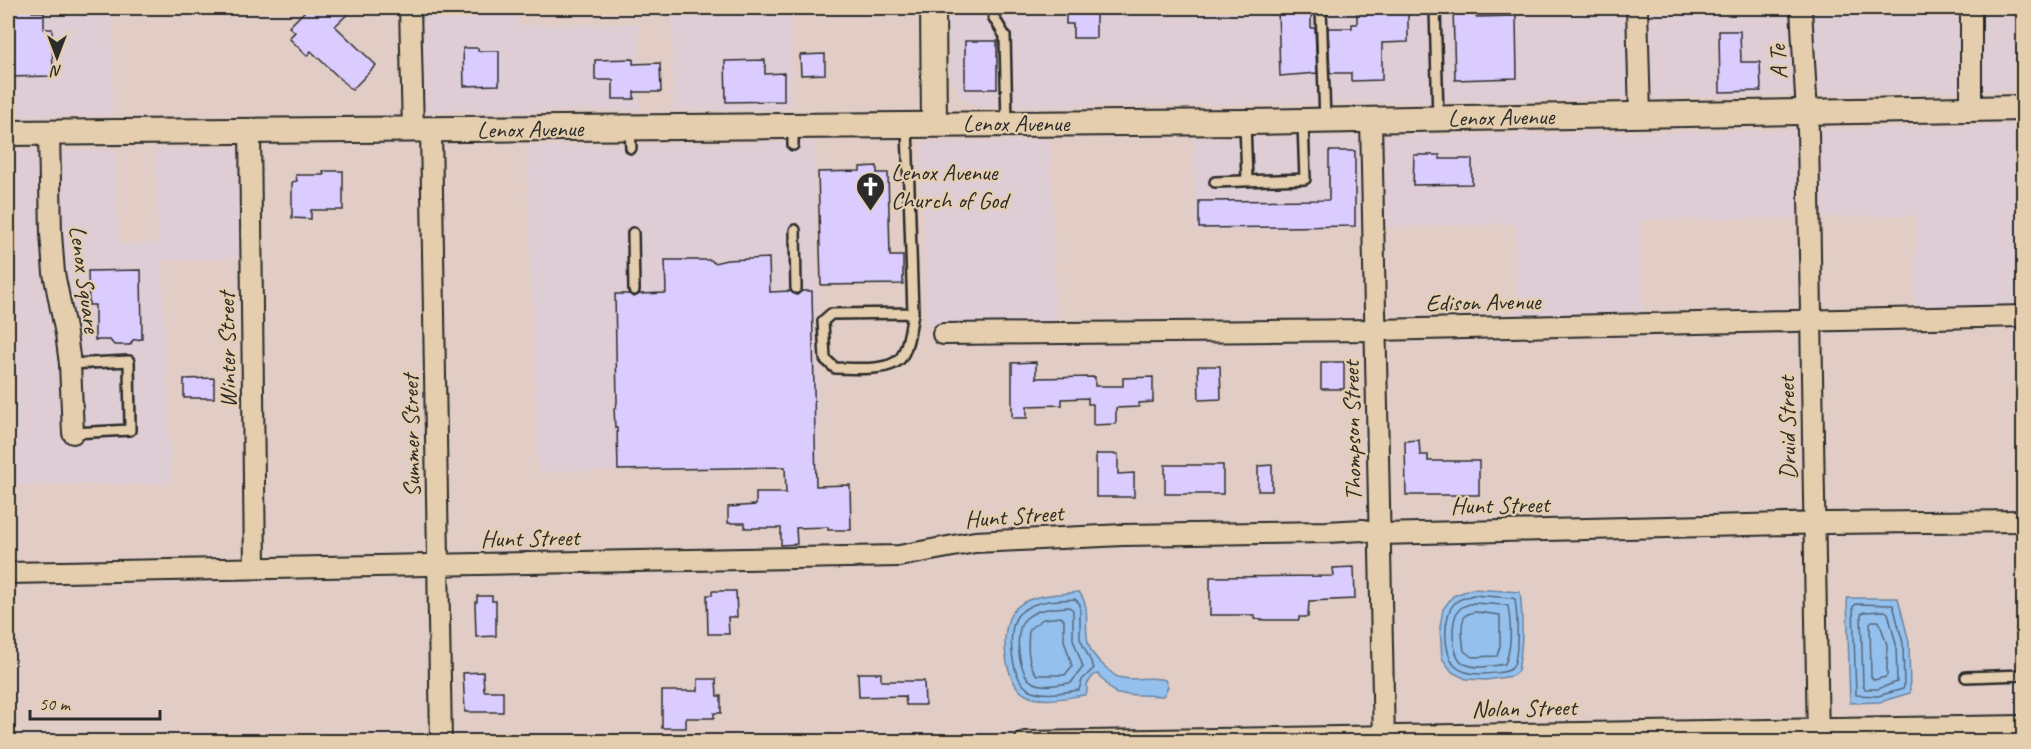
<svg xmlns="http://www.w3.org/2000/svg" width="2031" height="749" font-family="Caveat,sans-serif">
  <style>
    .built { fill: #dfcdd6 }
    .water { fill: #94c0ee; stroke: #6a84a0; stroke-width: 1.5 }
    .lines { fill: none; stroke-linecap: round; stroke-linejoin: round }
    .shore { stroke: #556779; stroke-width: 1.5 }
    .building { fill: #daccfe; stroke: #2b2b2b; stroke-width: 1.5 }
    .service-casing { stroke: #2b2b2b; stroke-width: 14 }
    .minor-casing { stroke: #2b2b2b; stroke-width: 24 }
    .tertiary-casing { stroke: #2b2b2b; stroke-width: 28 }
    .service { stroke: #e4cead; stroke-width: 9 }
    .minor { stroke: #e4cead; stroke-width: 20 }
    .tertiary { stroke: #e4cead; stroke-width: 24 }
    .labels { text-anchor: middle; stroke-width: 4.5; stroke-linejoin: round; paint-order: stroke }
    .street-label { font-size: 24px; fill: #2b2b2b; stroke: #e4cead }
    .poi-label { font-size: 24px; fill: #2b2b2b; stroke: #e4cead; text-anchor: start }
  </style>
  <rect width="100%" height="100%" fill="#e1cdc5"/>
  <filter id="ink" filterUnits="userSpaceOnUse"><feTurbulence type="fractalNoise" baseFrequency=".0167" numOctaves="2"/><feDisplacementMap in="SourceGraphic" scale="12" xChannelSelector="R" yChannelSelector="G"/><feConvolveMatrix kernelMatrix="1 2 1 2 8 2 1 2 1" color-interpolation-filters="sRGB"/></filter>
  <g filter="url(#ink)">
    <!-- built -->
    <g class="built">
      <polygon points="8,8 113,8 113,116 8,117"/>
      <polygon points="399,8 516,8 517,25 639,24 640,110 402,112"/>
      <polygon points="671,8 792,8 792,109 674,110"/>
      <polygon points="946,8 2023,8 2023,90 1560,100 980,107 971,105 959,95 952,81"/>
      <polygon points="2023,125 2023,324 1914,326 1916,216 1640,220 1643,330 1517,333 1515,224 1195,231 1194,138 1750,131"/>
      <polygon points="1050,140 1056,324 926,326 921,142"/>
      <polygon points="815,142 821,468 538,472 527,146"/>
      <polygon points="155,148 241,148 242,258 162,261 171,484 8,485 8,150 116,150 118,244 158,243"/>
      <polygon points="2023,732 2024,741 1830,742 1830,734"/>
    </g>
    <!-- water -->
    <g class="water">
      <path d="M1472,589L1520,592C1523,621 1523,643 1518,671L1512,676L1486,680L1466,679L1452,672L1442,658L1440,627L1443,609L1453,596Z"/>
      <path d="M1079,592C1097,615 1073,639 1103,665C1108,669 1113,675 1118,677C1133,682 1150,675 1165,680L1168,687L1163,696L1117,694C1109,689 1105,681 1098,674L1094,675L1087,684V692L1085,695C1068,697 1042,704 1026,695C1004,684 998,628 1014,610C1030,593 1057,595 1079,592Z"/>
      <polygon points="1847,598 1898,598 1909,642 1910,693 1880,702 1850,703"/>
    </g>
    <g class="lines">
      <!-- shore -->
      <g class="shore">
        <path d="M1473,595L1512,598L1515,599C1517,613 1520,658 1512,668C1509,673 1486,674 1481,674C1472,674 1462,673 1455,666C1443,654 1442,613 1456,602C1460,598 1468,597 1473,595Z"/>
        <path d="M1075,599L1080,604V639L1094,668L1082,680L1079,690C1064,692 1041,697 1028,689C1011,679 1006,630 1018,615C1032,599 1056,601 1075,599Z"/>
        <path d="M1474,603L1505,605L1508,606C1511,624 1512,647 1505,664C1492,666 1475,670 1463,663C1451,656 1449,616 1461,608C1464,605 1470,604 1474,603Z"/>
        <polygon points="1856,604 1893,605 1903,643 1904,687 1903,689 1878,696 1856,695 1853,607"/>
        <path d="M1069,607L1073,610V639L1083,667L1071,683C1060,684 1045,688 1034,683C1018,677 1013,631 1025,619C1037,608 1054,608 1069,607Z"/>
        <polygon points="1885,611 1888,613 1896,644 1897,682 1878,689 1865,689 1863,686 1861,614 1864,612"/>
        <path d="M1476,612L1500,615V646L1497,656L1472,657L1464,651C1463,642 1459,622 1466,615C1468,614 1474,612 1476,612Z"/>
        <path d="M1061,617L1064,620V640L1072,666L1065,675H1037C1026,663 1028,644 1029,629L1043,619Z"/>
        <polygon points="1879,621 1887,645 1887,675 1886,677 1874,680 1871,677 1870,623 1872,621"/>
      </g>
    </g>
    <!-- building -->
    <g class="building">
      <polygon points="8,8 32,8 32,12 44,12 44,29 52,29 53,76 8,77"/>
      <polygon points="308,8 354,8 335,26 376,65 352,90 311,51 307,56 289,38 295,32 289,27"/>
      <polygon points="1066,8 1096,8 1096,38 1073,38 1073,24 1066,24"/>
      <polygon points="1278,8 1311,8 1311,28 1315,28 1317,73 1280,76"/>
      <polygon points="1357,8 1408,8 1408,42 1382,43 1382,80 1351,81 1351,73 1330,73 1328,28 1352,28 1352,24 1357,24"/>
      <polygon points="1453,8 1476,8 1476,17 1516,16 1517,78 1455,80"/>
      <polygon points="1719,31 1740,31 1741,62 1760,62 1761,91 1720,92"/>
      <rect x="965" y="41" width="32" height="48"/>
      <polygon points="463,48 478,48 478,51 499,51 499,85 464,86"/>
      <polygon points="825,54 825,74 801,75 800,55"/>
      <polygon points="633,59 633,64 660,63 661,92 634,92 634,99 613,99 613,80 595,80 595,60"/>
      <polygon points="765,60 765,74 784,73 784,101 726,102 725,61"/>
      <polygon points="1329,151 1355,151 1355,226 1199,228 1199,201 1329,200"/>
      <polygon points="1414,155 1440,155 1440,159 1472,159 1472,184 1413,185"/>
      <polygon points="877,166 877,173 888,173 890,256 903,256 903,284 821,285 818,172 860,171 860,167"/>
      <polygon points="323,171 343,171 343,210 311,210 311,219 292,218 292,182 297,181 296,175 324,175"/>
      <polygon points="769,258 770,292 790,291 797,295 802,291 812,291 816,486 850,485 851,530 828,530 828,527 796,528 797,544 781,545 781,528 745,528 745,523 728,523 728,507 756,505 756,493 786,493 785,467 618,470 617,428 615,428 614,408 616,408 617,402 615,294 629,294 634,297 640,294 666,293 665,260 711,260 714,263 727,260"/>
      <polygon points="141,270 142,339 133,340 130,345 114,345 110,340 95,340 95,305 89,305 88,271"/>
      <polygon points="1036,362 1036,378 1095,377 1095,386 1123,386 1123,378 1153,377 1153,402 1139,403 1139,407 1116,408 1116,424 1093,425 1093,404 1088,404 1088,398 1062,399 1062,405 1027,406 1027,418 1012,418 1012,363"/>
      <rect x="1321" y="362" width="23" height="27"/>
      <polygon points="1198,366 1220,366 1221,399 1199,400"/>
      <polygon points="214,378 214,398 184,398 184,379"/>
      <polygon points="1419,440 1420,455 1428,455 1428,461 1479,461 1479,495 1406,495 1405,441"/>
      <polygon points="1096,454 1118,454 1118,474 1134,473 1134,497 1096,497"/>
      <rect x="1165" y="465" width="58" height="29"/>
      <polygon points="1272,465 1272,491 1258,491 1258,466"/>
      <polygon points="1354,567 1355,599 1309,601 1308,617 1299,617 1299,620 1266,620 1255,619 1255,615 1210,615 1210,577 1334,576 1333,568"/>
      <polygon points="712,591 736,591 737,617 728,617 729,634 708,634 707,595 712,595"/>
      <polygon points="477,596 492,596 492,601 496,601 496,636 476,637 475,602 477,602"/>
      <polygon points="483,672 484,691 503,691 503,712 465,712 463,673"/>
      <polygon points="858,673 881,673 881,681 924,681 925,705 906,705 905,696 859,697"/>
      <polygon points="698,679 716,679 717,696 721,696 721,713 714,713 714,718 686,718 686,728 662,728 662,691 698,691"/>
    </g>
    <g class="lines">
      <defs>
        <g id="service">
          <polyline points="994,8 994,18 1005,36 1007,123"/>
          <polyline points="1321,8 1325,120"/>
          <polyline points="1435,8 1438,118"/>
          <polyline points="1245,123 1247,180"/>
          <polyline points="793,127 793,145"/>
          <path d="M907,127L913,313C911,324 908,350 900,359C887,372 853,368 835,368L825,359L823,321L831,314L913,313"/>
          <polyline points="630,130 631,148"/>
          <polyline points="1215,182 1305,179 1303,123"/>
          <polyline points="795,230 796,288"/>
          <polyline points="633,233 634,290"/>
          <polyline points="70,364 129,361 130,430 73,433"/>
          <polyline points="1966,677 2024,675"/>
        </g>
        <g id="minor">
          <polyline points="410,8 413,130"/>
          <polyline points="1637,8 1640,115"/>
          <polyline points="1801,8 1808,132 1818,742"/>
          <polyline points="1971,8 1971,109"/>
          <polyline points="1371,120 1384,742"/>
          <polyline points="431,130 441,742"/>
          <polyline points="250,131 255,568"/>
          <polyline points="49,132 51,234 54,273 66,334 70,364 73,433"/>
          <polyline points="943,334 1376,330 2024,316"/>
          <polyline points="8,573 899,556 975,542 1123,535 1327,532 1363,530 1380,534 1827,523 2024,521"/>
          <polyline points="1025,742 2024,726"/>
        </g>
        <g id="tertiary">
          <polyline points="933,8 934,124"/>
          <polyline points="8,133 1245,122 2024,108"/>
        </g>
      </defs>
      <!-- service casing -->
      <use href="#service" class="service-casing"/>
      <!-- minor casing -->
      <use href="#minor" class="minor-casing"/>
      <!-- tertiary casing -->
      <use href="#tertiary" class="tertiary-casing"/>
      <!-- service -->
      <use href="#service" class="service"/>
      <!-- minor -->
      <use href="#minor" class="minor"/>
      <!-- tertiary -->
      <use href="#tertiary" class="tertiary"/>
    </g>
  </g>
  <!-- icons -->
  <defs>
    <symbol id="church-pin" viewBox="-11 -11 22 30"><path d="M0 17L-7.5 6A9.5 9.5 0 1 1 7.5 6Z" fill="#2b2b2b" stroke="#e4cead"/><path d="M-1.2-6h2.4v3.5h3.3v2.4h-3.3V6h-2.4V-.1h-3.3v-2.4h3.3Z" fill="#fff"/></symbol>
  </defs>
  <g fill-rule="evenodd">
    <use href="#church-pin" x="854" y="170" width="33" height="45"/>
  </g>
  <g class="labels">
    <!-- street labels -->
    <g class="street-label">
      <text transform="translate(1778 62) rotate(-93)" y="8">A Te</text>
      <text transform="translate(1501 117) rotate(-1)" y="8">Lenox Avenue</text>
      <text x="1016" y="131">Lenox Avenue</text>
      <text transform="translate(530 129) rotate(-1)" y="8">Lenox Avenue</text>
      <text transform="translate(85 279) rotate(82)" y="8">Lenox Square</text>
      <text transform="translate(1483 302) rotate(-1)" y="8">Edison Avenue</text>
      <text transform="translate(227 350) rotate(-91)" y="8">Winter Street</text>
      <text transform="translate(1787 428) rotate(-91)" y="8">Druid Street</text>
      <text transform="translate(1352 431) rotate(-91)" y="8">Thompson Street</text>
      <text transform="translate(411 436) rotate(-91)" y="8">Summer Street</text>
      <text transform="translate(1500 505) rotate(-1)" y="8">Hunt Street</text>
      <text transform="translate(1014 516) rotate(-4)" y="8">Hunt Street</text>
      <text transform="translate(530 538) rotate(-1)" y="8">Hunt Street</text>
      <text transform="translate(1524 708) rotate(-1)" y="8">Nolan Street</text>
    </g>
    <!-- poi labels -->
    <g class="poi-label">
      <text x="891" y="180">Lenox Avenue<tspan x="891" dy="28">Church of God</tspan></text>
    </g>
  </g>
  <!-- margin -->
  <rect width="2031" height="749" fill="none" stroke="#e4cead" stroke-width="30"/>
  <rect x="15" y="15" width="2001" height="719" fill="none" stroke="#2b2b2b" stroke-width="2" filter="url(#ink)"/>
  <!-- north arrow -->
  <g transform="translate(57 57) rotate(180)" stroke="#e4cead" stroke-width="4.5" paint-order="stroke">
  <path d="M0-4.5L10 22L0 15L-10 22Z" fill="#2b2b2b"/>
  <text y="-9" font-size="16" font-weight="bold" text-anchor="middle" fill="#2b2b2b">N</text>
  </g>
  <!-- scale -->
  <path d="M30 710v9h130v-9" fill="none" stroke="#2b2b2b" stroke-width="3"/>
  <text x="39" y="710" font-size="18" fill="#2b2b2b" stroke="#e4cead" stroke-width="4.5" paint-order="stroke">50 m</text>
</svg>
